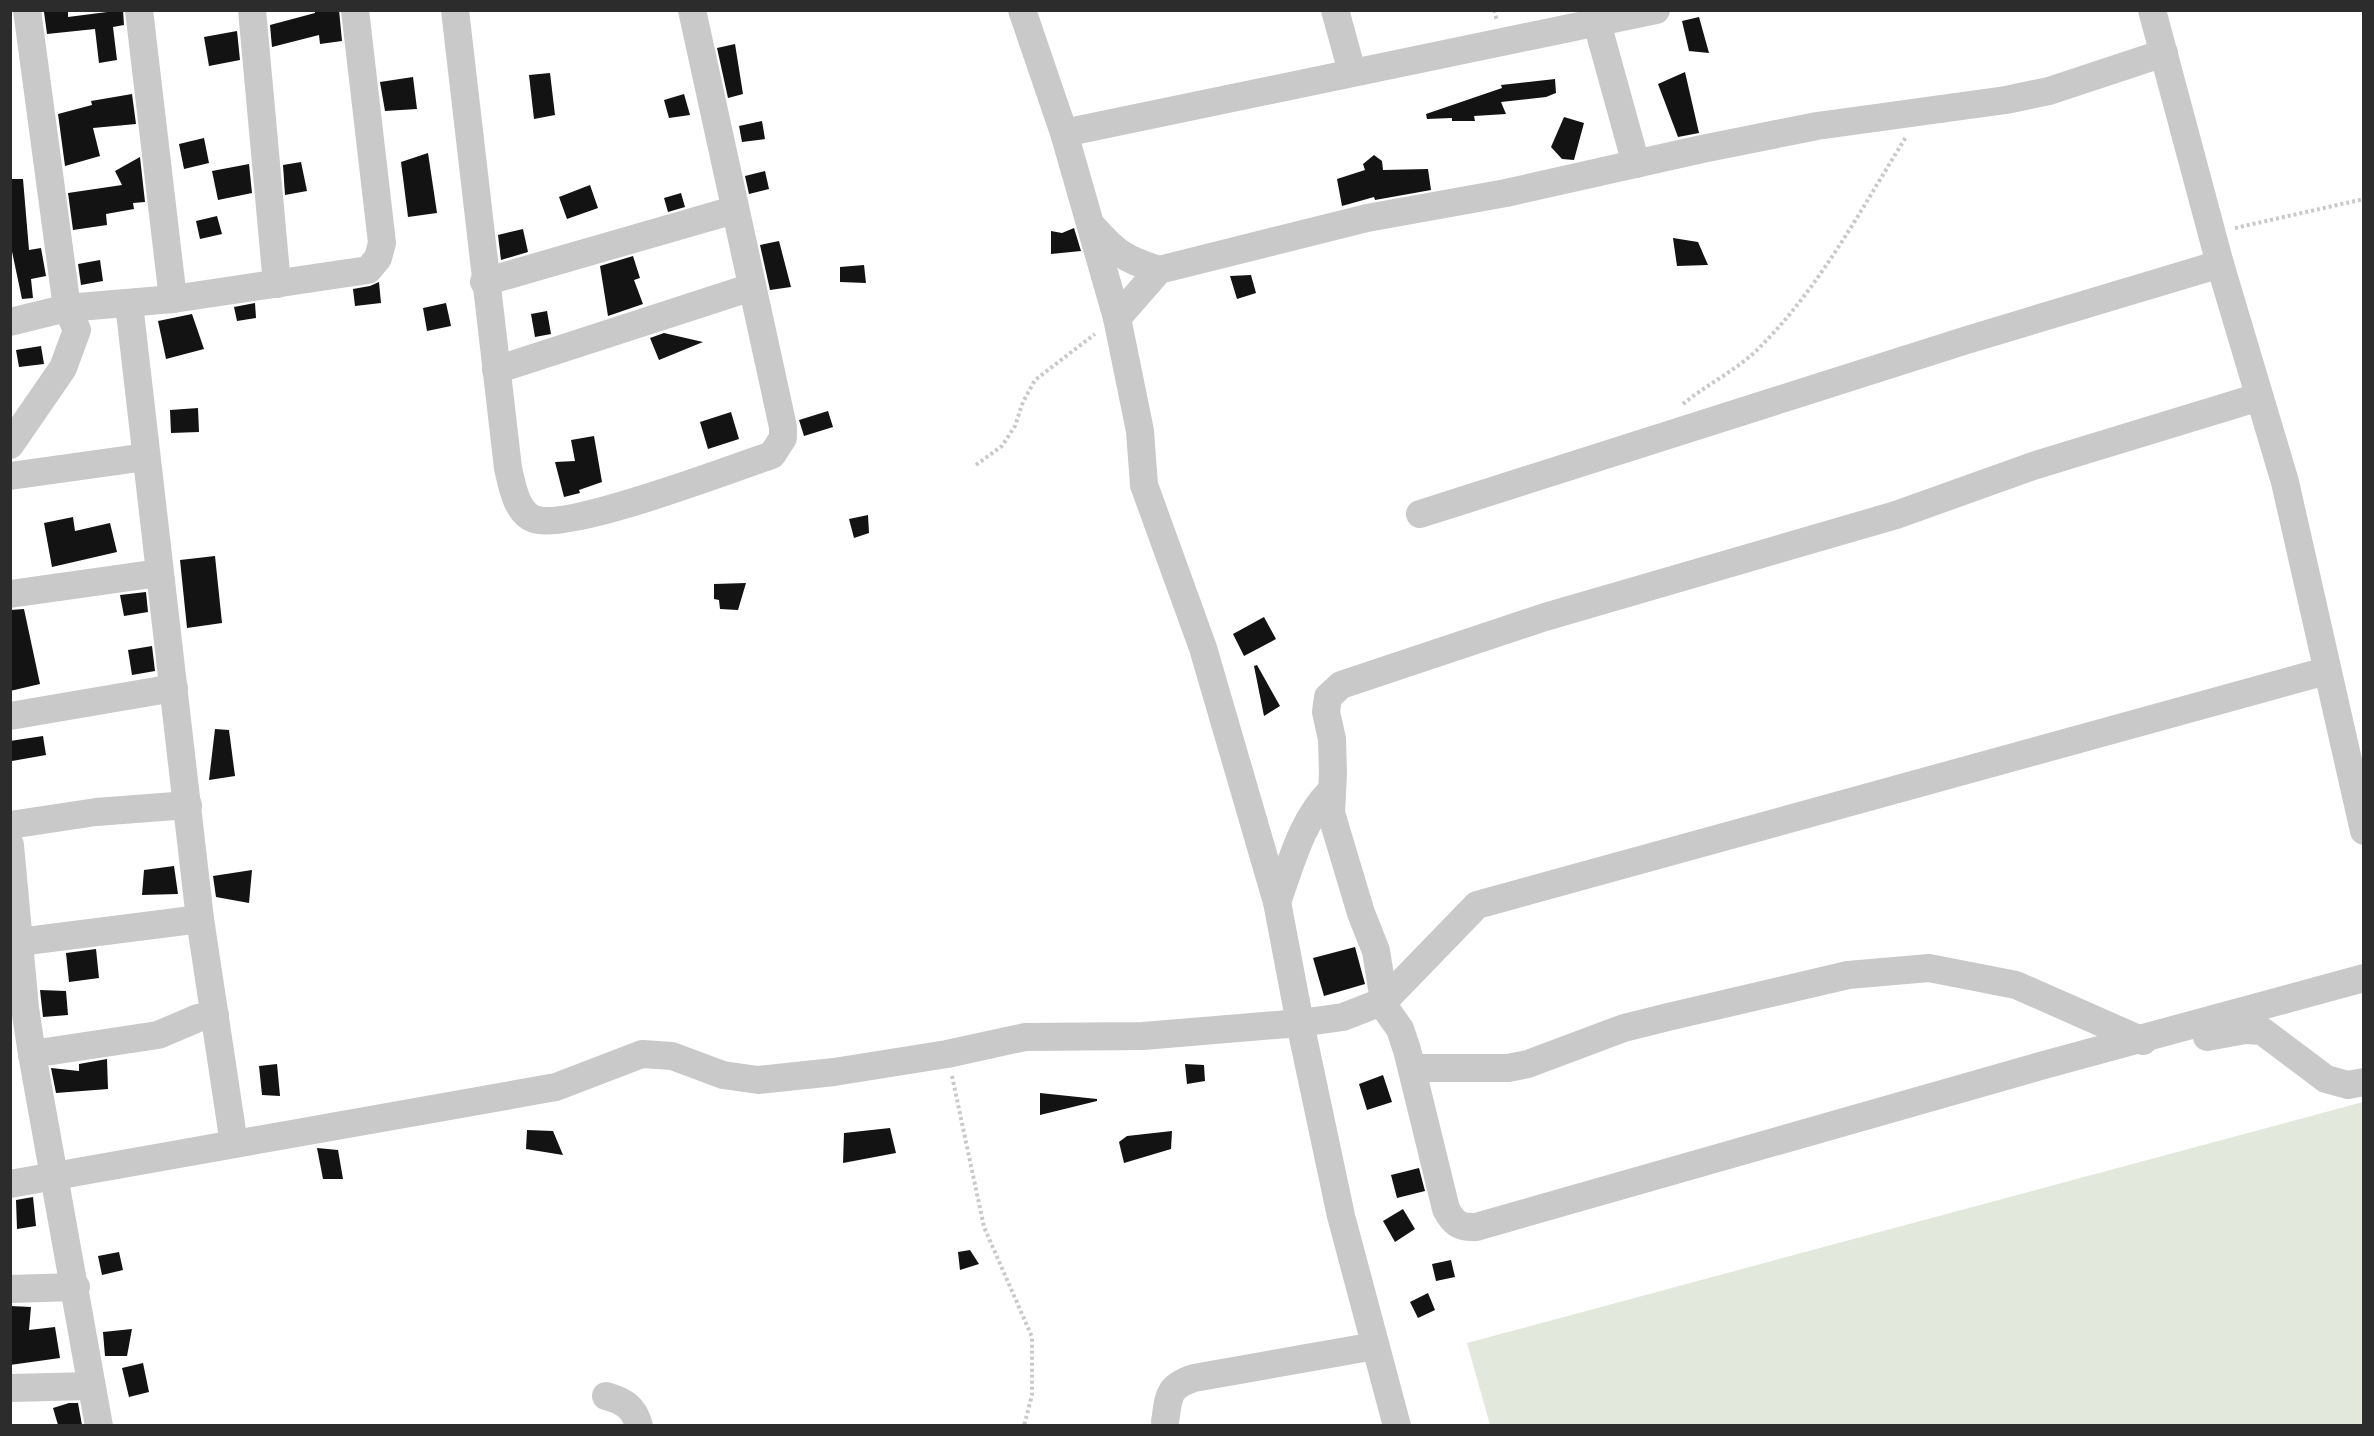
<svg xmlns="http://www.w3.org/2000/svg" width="2374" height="1436" font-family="'Fira Sans',sans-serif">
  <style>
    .green { fill: #e2e8db }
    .building { fill: #131313 }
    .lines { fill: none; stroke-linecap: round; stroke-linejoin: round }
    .path { stroke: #c9c9c9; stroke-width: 4; stroke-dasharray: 3 3; stroke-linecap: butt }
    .minor { stroke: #c9c9c9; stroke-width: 28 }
  </style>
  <rect width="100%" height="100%" fill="#fff"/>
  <!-- green -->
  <polygon class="green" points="2363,1102 2363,1425 1490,1425 1467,1343"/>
  <!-- building -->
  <g class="building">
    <polygon points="68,10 68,17 123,10 124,25 113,27 117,60 99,63 95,29 47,34 44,12"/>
    <polygon points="315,10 339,10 342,41 320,44 319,35 272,47 270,25 315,13"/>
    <polygon points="1699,17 1709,53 1689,51 1682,21"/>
    <polygon points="237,31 240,60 209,66 204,37"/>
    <polygon points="735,44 743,94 728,98 717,48"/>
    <polygon points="1685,72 1699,133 1678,137 1658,84"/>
    <polygon points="550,73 555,115 534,119 529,75"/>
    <polygon points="413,77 417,109 385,111 380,82"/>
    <polygon points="1555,79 1556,93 1546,97 1501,102 1506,114 1474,116 1475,121 1452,121 1452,118 1427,119 1426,114 1502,88 1501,85"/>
    <polygon points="132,94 136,124 93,128 100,156 65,166 58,114 92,105 91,101"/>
    <polygon points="684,94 690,115 669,118 664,100"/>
    <polygon points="1564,117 1584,123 1574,160 1562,159 1551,147"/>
    <polygon points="762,121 765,139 742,142 739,126"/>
    <polygon points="204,138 209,163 184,169 179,144"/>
    <polygon points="428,153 437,213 408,217 401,162"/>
    <polygon points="1374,155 1382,161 1383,170 1428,169 1431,190 1375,200 1374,197 1342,206 1337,179 1365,170 1363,164"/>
    <polygon points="140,157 145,202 133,203 134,209 106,214 107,225 73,230 68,193 122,185 115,171"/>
    <polygon points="301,162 307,191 285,195 283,165"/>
    <polygon points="249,164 252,193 218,200 212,171"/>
    <polygon points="765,171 769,189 749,194 745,176"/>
    <polygon points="10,179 23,179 29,250 41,248 46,276 31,279 33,298 22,299 10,242"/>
    <polygon points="590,185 598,208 567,219 559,197"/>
    <polygon points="681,193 685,207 668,212 664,198"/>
    <polygon points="217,216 222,234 200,239 196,221"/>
    <polygon points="1074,228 1081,251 1051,254 1051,231 1062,233"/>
    <polygon points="523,229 528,252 501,260 498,235"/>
    <polygon points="1673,238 1698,242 1708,265 1677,266"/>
    <polygon points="779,241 791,287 770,290 760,245"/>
    <polygon points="633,256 640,278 634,280 643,304 608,316 600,266"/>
    <polygon points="100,260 103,281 81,285 78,264"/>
    <polygon points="864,265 866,283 840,282 840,267"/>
    <polygon points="1251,275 1256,293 1237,299 1230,276"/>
    <polygon points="379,282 381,303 355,306 353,289 370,286"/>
    <polygon points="255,303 256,318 237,321 234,307"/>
    <polygon points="446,303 451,326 427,331 423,308"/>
    <polygon points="547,311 551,334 535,337 531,314"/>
    <polygon points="192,314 204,349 166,359 158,321"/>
    <polygon points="664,333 703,342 659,360 650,338"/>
    <polygon points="41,346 44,364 19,367 16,350"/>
    <polygon points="198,408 199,432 171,433 170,410"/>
    <polygon points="828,411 833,427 804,436 799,420"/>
    <polygon points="731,412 739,439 708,449 700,422"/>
    <polygon points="594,436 602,482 579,490 580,493 564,497 555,462 575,461 571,440"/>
    <polygon points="868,515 869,533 854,538 849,519"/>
    <polygon points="73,517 75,531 110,523 117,552 52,567 44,523"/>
    <polygon points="215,556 222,623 187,628 180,560"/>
    <polygon points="746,583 738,610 720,609 719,600 714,599 714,584"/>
    <polygon points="146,592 148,612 124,616 120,595"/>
    <polygon points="24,609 40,684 10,691 10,610"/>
    <polygon points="1264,617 1276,639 1244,656 1233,634"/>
    <polygon points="152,646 155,671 132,675 128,650"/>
    <polygon points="1257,665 1280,706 1264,716 1254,666"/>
    <polygon points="215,729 229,730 235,776 209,780"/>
    <polygon points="43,736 46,755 12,761 10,741"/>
    <polygon points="174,866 178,894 142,895 144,870"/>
    <polygon points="252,870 249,903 216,897 213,876"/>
    <polygon points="1355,947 1365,984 1324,996 1313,958"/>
    <polygon points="96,949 99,978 69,982 66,953"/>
    <polygon points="40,990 66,991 68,1015 43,1017"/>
    <polygon points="107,1059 108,1089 56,1093 51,1068 79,1071 79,1064"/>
    <polygon points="277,1064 280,1096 262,1095 259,1066"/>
    <polygon points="1185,1064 1204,1065 1205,1081 1187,1084"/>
    <polygon points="1383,1075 1392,1102 1367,1110 1359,1084"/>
    <polygon points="1040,1093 1097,1099 1097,1101 1040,1115"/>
    <polygon points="890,1128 896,1153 843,1163 844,1133"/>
    <polygon points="527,1130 553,1131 563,1155 526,1149"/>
    <polygon points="1172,1131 1171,1149 1124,1163 1119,1142 1127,1136"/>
    <polygon points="317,1148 338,1150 343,1179 323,1179"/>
    <polygon points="1419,1168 1425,1191 1397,1198 1391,1175"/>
    <polygon points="33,1197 36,1226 17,1229 16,1200"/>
    <polygon points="1403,1209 1415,1229 1395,1242 1383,1221"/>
    <polygon points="970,1250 979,1264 960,1270 958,1252"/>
    <polygon points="119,1252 123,1270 102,1275 98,1256"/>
    <polygon points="1451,1260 1455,1277 1436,1281 1432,1264"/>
    <polygon points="1428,1293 1435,1310 1418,1318 1410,1302"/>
    <polygon points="10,1306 31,1307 29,1330 55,1327 60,1358 10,1365"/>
    <polygon points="132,1329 127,1356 105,1356 103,1332"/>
    <polygon points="143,1363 149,1392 129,1397 122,1368"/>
    <polygon points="69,1403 78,1403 82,1425 58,1425 53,1408"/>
  </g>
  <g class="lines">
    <!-- path -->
    <g class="path">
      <polyline points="1494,10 1497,21"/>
      <polyline points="2235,228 2364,199"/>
      <path d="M1683,404C1706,385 1735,371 1757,350C1819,289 1860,211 1906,137"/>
      <polyline points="976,465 1002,446 1015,426 1023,402 1035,380 1095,334"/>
      <polyline points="952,1076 984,1227 1032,1337 1032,1395 1024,1426"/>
    </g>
    <!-- minor -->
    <g class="minor">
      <polyline points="139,10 173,299"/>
      <polyline points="252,10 277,284"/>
      <path d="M455,10L508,468C512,485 516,512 534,519C567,532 730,469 772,455L783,438V427L692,10"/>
      <polyline points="1022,10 1064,133 1117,318 1140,431 1144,485 1203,648 1277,902 1300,1023 1343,1017 1384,1001 1477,905 2326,671"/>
      <polyline points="1335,10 1352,72"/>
      <polyline points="2152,10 2220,264 2285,482 2364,831"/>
      <polyline points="1597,23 1636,164"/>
      <polyline points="1064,133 1656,10"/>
      <path d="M1092,226C1116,253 1124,259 1159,270"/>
      <polyline points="484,282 734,210"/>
      <polyline points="129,304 200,919 234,1144"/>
      <polyline points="1117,318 1159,270 1367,218 1506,193 1702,149 1817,126 2006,100 2049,91 2164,53"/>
      <polyline points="10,322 67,308 173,299 368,270 378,258 382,243 355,10"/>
      <polyline points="496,370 752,287"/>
      <path d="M2259,397L2036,465L1896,515L1545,617L1341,685L1328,697L1326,712L1332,739L1333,773L1331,813L1361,913L1376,951L1384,1001L1388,1012L1400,1029L1407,1050L1446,1209C1453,1223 1460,1228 1476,1227L2044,1065L2364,978"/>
      <polyline points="10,445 63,368 77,330 67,308 27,10"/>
      <polyline points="10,476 146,457"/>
      <polyline points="1420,514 1967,340 2220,264"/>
      <polyline points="10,594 159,573"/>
      <polyline points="10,716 174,688"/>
      <polyline points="10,825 96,812 188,805"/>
      <polyline points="10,845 25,1008 32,1054 99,1426"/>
      <path d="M1277,902C1291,864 1301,821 1331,791"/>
      <polyline points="19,942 200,919"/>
      <polyline points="2207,1037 2245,1030 2262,1031 2326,1079 2348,1085 2364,1082"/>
      <polyline points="32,1054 158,1035 198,1018 215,1015"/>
      <polyline points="1412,1068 1508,1068 1528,1064 1624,1028 1668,1017 1848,975 1929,968 2016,985 2143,1041"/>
      <polyline points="10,1184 556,1087 642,1054 672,1056 723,1075 758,1080 834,1072 947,1054 1025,1037 1143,1036 1300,1023 1341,1216 1397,1426"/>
      <polyline points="10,1289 76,1287"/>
      <polyline points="10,1388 91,1386"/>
      <path d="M606,1396C624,1401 634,1407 639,1426"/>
      <path d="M1165,1422C1169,1396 1167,1387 1194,1378L1375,1346"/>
    </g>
  </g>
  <!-- border -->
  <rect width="2374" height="1436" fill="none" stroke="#2c2c2c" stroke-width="24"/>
</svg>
